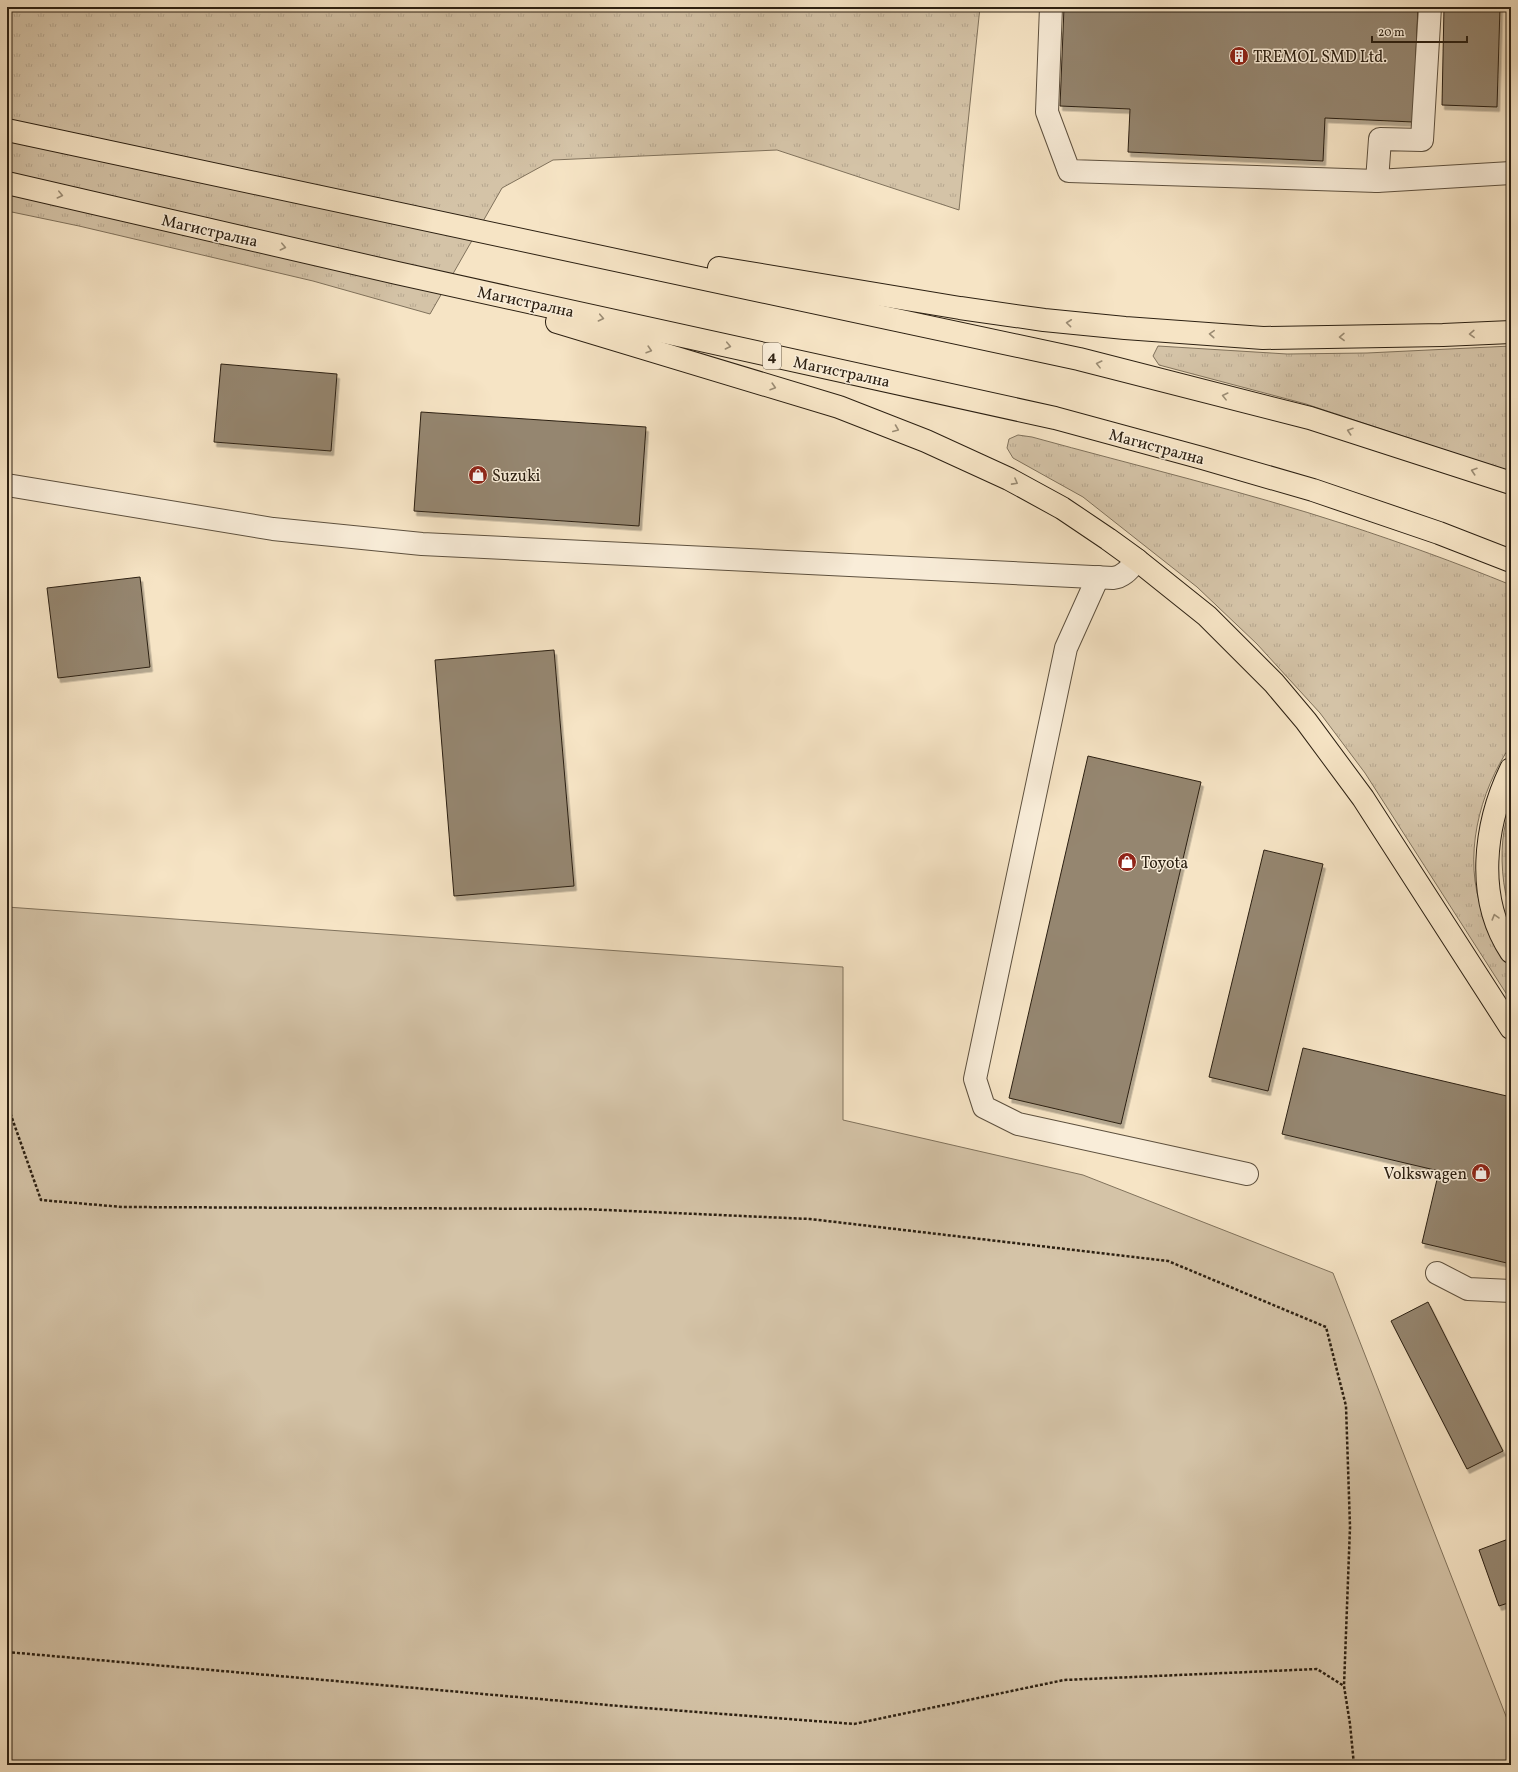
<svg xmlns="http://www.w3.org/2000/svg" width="1518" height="1772" font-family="Vollkorn,serif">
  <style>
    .grass { fill: url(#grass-tufts); stroke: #80725c }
    .garden { fill: #d4c3a7; stroke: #80725c }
    .building { fill: #95866f; stroke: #2c2012; filter: url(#shadow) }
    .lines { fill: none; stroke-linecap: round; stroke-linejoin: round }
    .minor-casing { stroke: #5e513f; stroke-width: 24 }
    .major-casing { stroke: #2c2012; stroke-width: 24 }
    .path { stroke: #2c2012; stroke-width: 2.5; stroke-dasharray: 3 2; stroke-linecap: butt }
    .minor { stroke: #f9edd9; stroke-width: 22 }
    .major { stroke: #f6e4c5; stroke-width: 22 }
    .oneway { stroke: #9b8c74 }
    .labels { text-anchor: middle; stroke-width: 3; stroke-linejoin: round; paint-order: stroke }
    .shield { fill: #f9edd9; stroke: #6a5e4e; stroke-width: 1 }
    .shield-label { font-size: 15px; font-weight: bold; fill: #2c2012 }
    .poi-label { font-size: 16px; fill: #2c2012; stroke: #f9edd9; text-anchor: start }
    .street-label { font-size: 16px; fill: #2c2012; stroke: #f9edd9 }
  </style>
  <defs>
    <pattern id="grass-tufts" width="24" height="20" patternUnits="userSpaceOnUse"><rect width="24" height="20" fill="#d4c3a7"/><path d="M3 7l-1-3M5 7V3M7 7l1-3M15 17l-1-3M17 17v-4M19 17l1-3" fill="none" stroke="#b6a78f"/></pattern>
    <filter id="shadow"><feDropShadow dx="2.5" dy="4.5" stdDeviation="0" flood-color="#0004"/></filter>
  </defs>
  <rect width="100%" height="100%" fill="#f6e4c5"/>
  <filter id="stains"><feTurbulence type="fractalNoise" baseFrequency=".005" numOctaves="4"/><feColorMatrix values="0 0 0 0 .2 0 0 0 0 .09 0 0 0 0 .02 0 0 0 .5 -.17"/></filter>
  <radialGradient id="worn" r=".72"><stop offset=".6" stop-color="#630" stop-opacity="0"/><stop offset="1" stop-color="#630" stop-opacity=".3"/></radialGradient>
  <!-- grass -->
  <g class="grass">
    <polygon points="7,7 980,7 959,210 777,150 553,160 502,188 430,314 313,281 79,226 7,211"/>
    <polygon points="1158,346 1287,354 1367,353 1511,346 1511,472 1306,404 1159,365 1153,356"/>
    <path d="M1018,435L1032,437C1137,466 1243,491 1347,525C1402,543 1457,563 1511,585V745C1479,792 1462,858 1483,913C1486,923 1490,935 1495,944C1500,953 1508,962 1511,971C1513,979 1511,992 1511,1001L1365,773L1320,713L1257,644L1197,587L1083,497L1013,458L1007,448L1009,439Z"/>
    <path d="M1511,806V912C1502,890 1500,854 1504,831C1505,823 1509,814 1511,806Z"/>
  </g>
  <!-- garden -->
  <polygon class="garden" points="7,907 843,967 843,1120 1083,1175 1333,1273 1511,1729 1511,1765 7,1765"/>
  <!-- building -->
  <g class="building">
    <polygon points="1064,7 1418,7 1413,122 1325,118 1323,161 1128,152 1130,109 1060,106"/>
    <polygon points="1444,7 1500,7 1497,107 1442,105"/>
    <polygon points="221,364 337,374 331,451 214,442"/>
    <polygon points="421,412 646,427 639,526 414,511"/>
    <polygon points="140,577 150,667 58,678 47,588"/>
    <polygon points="554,650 574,886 454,896 435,660"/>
    <polygon points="1088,756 1201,782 1121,1124 1009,1098"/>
    <polygon points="1264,850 1323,864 1268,1091 1209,1077"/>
    <polygon points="1303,1048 1511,1097 1511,1264 1422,1243 1439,1171 1282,1134"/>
    <polygon points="1428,1302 1503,1451 1467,1469 1391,1321"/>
    <polygon points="1511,1538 1511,1602 1499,1606 1479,1550"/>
  </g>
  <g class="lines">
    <defs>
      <g id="minor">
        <polyline points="1051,7 1047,112 1069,171 1377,181 1511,173"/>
        <polyline points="1377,181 1380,139 1422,140 1430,7"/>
        <path d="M7,485L273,529L422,544L1113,578C1124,577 1130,568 1137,560"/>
        <polyline points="1098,577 1066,648 975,1079 984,1107 1018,1124 1247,1174"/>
        <polyline points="1437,1273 1468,1289 1511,1291"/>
      </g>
      <g id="major">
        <polyline points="7,130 1079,359 1310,418 1511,483"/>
        <polyline points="7,183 397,273 1055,418 1202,458 1313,490 1439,533 1511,561"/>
        <polyline points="719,268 960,308 1044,320 1125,328 1263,338 1443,335 1511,332"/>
        <polyline points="557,322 839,407 926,441 1009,479 1062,508 1108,539 1137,560 1207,616 1274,683 1306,721 1363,798 1511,1028"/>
        <path d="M1511,769C1484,825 1475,898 1511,952"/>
      </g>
    </defs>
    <!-- minor casing -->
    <use href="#minor" class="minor-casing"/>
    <!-- major casing -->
    <use href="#major" class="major-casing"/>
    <!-- path -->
    <g class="path">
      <polyline points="7,1104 41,1200 122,1207 584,1209 810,1219 1168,1261 1326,1327 1346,1406 1350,1527 1344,1686"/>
      <polyline points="7,1652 619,1706 854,1724 1064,1680 1317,1669 1344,1686 1350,1724 1354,1765"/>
    </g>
    <!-- minor -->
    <use href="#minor" class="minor"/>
    <!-- major -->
    <use href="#major" class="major"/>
  </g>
  <!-- one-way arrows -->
  <defs><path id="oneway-chevron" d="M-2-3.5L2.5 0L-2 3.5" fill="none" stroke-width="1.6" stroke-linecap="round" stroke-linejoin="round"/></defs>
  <g class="oneway">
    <use href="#oneway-chevron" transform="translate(60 195) rotate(13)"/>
    <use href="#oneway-chevron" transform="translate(283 247) rotate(13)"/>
    <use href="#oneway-chevron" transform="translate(601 318) rotate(12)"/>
    <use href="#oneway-chevron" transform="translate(1069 323) rotate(-174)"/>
    <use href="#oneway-chevron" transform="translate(1212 334) rotate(-176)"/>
    <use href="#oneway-chevron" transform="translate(1472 334) rotate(178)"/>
    <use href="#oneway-chevron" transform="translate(1342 337) rotate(179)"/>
    <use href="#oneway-chevron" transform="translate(728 346) rotate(12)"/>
    <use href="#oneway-chevron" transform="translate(649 350) rotate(17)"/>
    <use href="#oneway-chevron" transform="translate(1099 364) rotate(-166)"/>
    <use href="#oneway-chevron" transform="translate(773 387) rotate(17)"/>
    <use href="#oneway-chevron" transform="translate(1225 396) rotate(-166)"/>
    <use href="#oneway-chevron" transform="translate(896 429) rotate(22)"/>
    <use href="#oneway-chevron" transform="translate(1350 431) rotate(-162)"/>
    <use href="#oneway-chevron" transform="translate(1474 471) rotate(-162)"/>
    <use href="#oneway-chevron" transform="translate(1015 482) rotate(29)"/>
    <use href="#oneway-chevron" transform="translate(1495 917) rotate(-106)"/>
  </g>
  <!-- icons -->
  <defs>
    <symbol id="building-disc" viewBox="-11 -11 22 22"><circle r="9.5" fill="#8f2418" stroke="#f9edd9"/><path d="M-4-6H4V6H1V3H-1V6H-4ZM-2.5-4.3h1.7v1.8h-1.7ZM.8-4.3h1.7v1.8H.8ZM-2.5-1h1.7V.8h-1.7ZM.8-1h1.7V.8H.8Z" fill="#fff"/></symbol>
    <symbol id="shop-disc" viewBox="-11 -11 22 22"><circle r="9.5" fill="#8f2418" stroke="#f9edd9"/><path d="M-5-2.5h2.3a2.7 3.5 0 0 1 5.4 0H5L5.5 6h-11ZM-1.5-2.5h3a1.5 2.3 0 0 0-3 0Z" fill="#fff"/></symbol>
  </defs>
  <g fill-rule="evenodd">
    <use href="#building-disc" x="1228" y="45" width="22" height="22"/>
    <use href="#shop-disc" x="467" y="464" width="22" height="22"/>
    <use href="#shop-disc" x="1116" y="851" width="22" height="22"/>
    <use href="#shop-disc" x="1470" y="1162" width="22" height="22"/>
  </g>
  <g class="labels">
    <!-- shield labels -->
    <rect class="shield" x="763" y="343" width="18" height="26" rx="3"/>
    <g class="shield-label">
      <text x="772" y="361">4</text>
    </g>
    <!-- poi labels -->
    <g class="poi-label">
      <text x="1253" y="62">TREMOL SMD Ltd.</text>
      <text x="492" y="481">Suzuki</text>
      <text x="1141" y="868">Toyota</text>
      <text x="1467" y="1179" text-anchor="end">Volkswagen</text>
    </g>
    <!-- street labels -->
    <g class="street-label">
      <text transform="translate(210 230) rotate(13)" y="6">Магистрална</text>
      <text transform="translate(526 301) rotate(12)" y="6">Магистрална</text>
      <text transform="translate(842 371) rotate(12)" y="6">Магистрална</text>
      <text transform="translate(1157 446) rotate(15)" y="6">Магистрална</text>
    </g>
  </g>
  <!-- margin -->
  <rect width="1518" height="1772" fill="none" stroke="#f6e4c5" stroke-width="24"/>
  <rect x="8" y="8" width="1502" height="1756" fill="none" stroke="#2c2012" stroke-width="2"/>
  <rect x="12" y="12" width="1494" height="1748" fill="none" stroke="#2c2012"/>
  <!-- scale -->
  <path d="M1372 36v6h95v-6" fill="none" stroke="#2c2012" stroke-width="2"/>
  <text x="1378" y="36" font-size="12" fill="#2c2012" stroke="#f9edd9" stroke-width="3" paint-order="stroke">20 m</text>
  <rect width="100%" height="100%" filter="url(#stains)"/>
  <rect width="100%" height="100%" fill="url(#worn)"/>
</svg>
